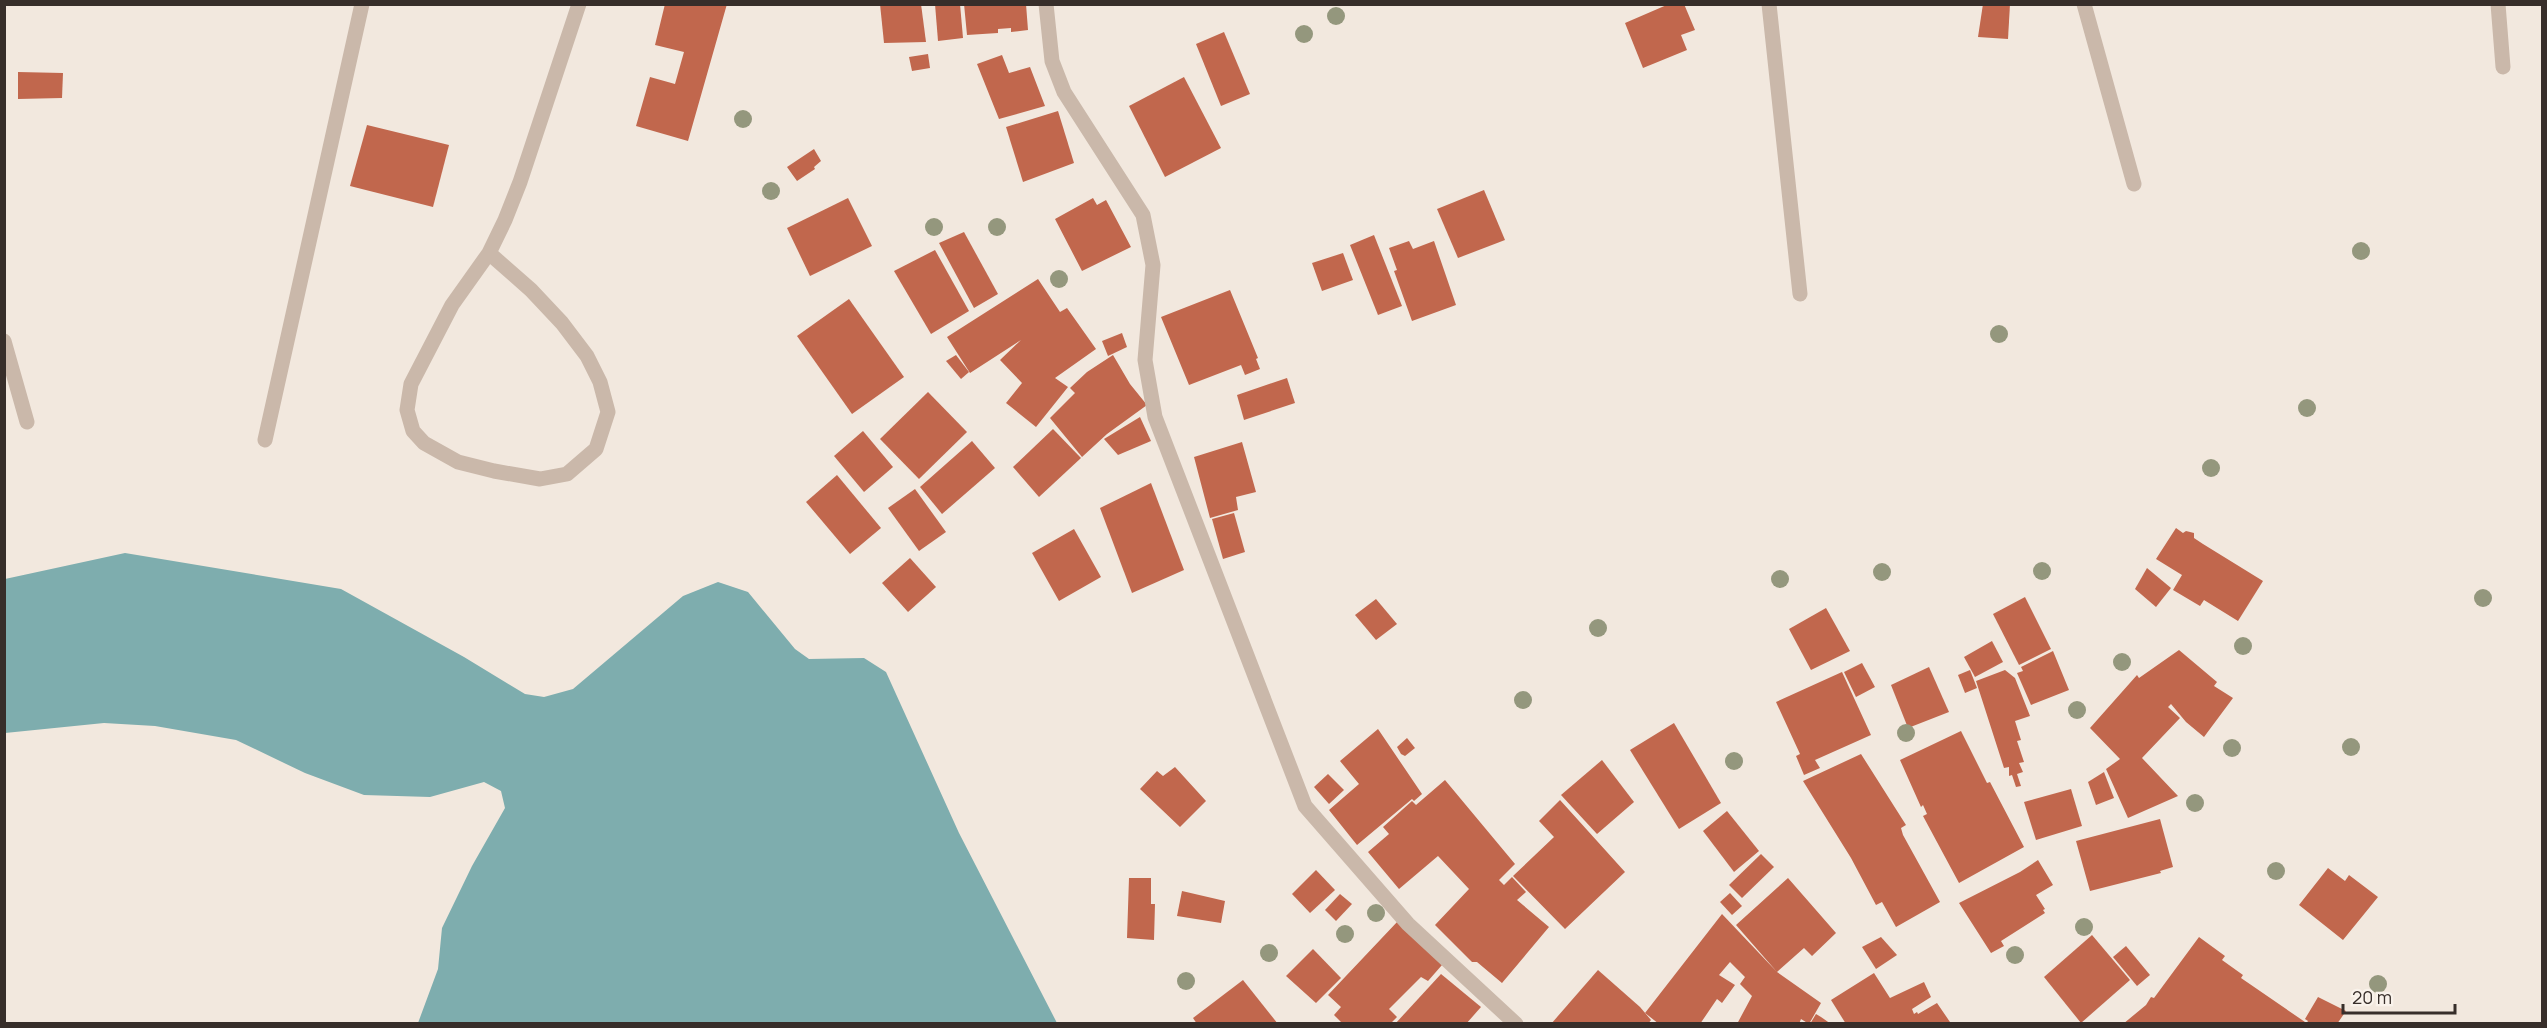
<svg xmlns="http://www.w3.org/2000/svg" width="2547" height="1028" font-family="Manrope,sans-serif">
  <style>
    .water { fill: #7eadae }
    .building { fill: #c1674d }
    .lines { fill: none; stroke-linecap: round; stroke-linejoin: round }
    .lane { stroke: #cab8aa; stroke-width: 15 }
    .street { stroke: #cab8aa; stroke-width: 15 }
    .tree { fill: #94977d }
  </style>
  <rect width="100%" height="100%" fill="#f2e8de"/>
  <!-- water -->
  <polygon class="water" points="125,553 341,589 464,657 525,694 544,697 573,689 683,596 718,582 748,592 795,649 809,659 864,658 886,672 959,833 1057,1023 418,1023 438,969 442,928 472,866 505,808 501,791 484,782 430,797 364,795 305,773 236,740 155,726 104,723 5,733 5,579"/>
  <!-- building -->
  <g class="building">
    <polygon points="665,4 727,4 688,141 636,126 650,77 675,84 684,52 655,45"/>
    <polygon points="880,4 921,4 926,42 884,43"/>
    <polygon points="935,4 960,4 963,38 938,41"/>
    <polygon points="964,4 1026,4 1028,30 1011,32 1011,28 998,29 998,33 967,35"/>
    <polygon points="1669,4 1684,4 1695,30 1681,35 1687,50 1643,68 1625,23"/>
    <polygon points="1983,4 2010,4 2008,39 1978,37"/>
    <polygon points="1224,32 1250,94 1221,106 1196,44"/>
    <polygon points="928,54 930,68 912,71 909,57"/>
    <polygon points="1002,55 1009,73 1030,67 1045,106 999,119 977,64"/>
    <polygon points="18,72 63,73 62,98 18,99"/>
    <polygon points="1184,77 1221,148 1165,177 1129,106"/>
    <polygon points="1058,111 1074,163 1023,182 1006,127"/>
    <polygon points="367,125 449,145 433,207 350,186"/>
    <polygon points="814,149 821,161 814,167 815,169 797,181 787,167"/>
    <polygon points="1484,190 1505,240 1458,258 1437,209"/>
    <polygon points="848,198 872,246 810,276 787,228"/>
    <polygon points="1093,198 1097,205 1106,200 1131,247 1082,271 1055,219"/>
    <polygon points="964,232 998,294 974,308 939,243"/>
    <polygon points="1374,235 1402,306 1378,315 1350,245"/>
    <polygon points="1409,241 1413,249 1434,241 1456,305 1412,321 1394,271 1397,270 1389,248"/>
    <polygon points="935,250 969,311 931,334 894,271"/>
    <polygon points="1343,253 1353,280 1322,291 1312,263"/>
    <polygon points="1038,279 1060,312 1067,308 1096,349 1055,378 1068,387 1036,427 1006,403 1022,383 1000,360 1021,340 970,373 947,337"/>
    <polygon points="1230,290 1258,358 1256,359 1260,369 1245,375 1241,365 1189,385 1161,317"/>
    <polygon points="849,299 904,377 852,414 797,336"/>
    <polygon points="1122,333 1127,347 1108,356 1102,341"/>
    <polygon points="956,355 969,372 961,379 946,361"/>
    <polygon points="1113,355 1130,384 1147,405 1107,434 1082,457 1050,418 1075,393 1070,388 1087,372"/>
    <polygon points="1287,378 1295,403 1244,420 1237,395"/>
    <polygon points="928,392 967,432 919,479 880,439"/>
    <polygon points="1140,417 1151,441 1118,455 1104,439"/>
    <polygon points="1053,429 1081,458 1039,497 1013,467"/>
    <polygon points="863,431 893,467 864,492 834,456"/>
    <polygon points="972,441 995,468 942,514 920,487"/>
    <polygon points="1242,442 1256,492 1236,497 1238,510 1210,518 1194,457"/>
    <polygon points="837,475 881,528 850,554 806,502"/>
    <polygon points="1151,483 1184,570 1132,593 1100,508"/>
    <polygon points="915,489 946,532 919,551 888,508"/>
    <polygon points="1234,513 1245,552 1223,559 1212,519"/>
    <polygon points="2176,528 2183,533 2186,531 2194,533 2194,538 2203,544 2263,581 2238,621 2204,600 2200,606 2173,590 2182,575 2156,559"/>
    <polygon points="1074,529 1101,577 1059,601 1032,553"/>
    <polygon points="910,558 936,587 908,612 882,583"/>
    <polygon points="2147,568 2171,588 2156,607 2135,589"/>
    <polygon points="2025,597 2051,649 2019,665 1993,614"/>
    <polygon points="1376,599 1397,624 1376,640 1355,615"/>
    <polygon points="1826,608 1850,651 1811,670 1789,629"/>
    <polygon points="1992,641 2003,662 1975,677 1964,657"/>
    <polygon points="2179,650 2217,682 2214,686 2233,698 2204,737 2186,722 2171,704 2168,707 2180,718 2142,758 2178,796 2128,818 2106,769 2120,759 2090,728 2137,675 2139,678"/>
    <polygon points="2053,651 2069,690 2031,705 2017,673 2023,671 2021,667"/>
    <polygon points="1862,663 1875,687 1856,697 1844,672"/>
    <polygon points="1929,667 1949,712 1908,728 1891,685"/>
    <polygon points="1970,670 1977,688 1965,693 1958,675"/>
    <polygon points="2005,670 2015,678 2030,716 2015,721 2021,740 2017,741 2024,762 2019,763 2023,772 2017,774 2021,786 2016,787 2012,775 2009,776 2009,767 2004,768 1976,681"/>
    <polygon points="1842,672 1871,735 1815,760 1820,768 1804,775 1796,756 1800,754 1776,702"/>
    <polygon points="1674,723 1721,803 1679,829 1630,750"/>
    <polygon points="1378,729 1422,794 1414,801 1412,799 1357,845 1329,810 1359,784 1340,761"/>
    <polygon points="1961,731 1987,783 1990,782 2024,847 1959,883 1923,816 1927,814 1923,805 1921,807 1900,760"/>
    <polygon points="1407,738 1415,748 1405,756 1401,754 1397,747"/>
    <polygon points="1861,754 1906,825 1901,828 1903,835 1940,902 1896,927 1882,902 1876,905 1851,858 1803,781"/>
    <polygon points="1602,760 1634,802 1597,834 1561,795"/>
    <polygon points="1175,767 1206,801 1180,827 1140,789 1157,771 1163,776"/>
    <polygon points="2104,772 2114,798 2096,805 2088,782"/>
    <polygon points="1328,774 1344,790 1329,804 1314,787"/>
    <polygon points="1445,780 1515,864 1499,880 1504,885 1512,877 1526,892 1517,900 1549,927 1502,983 1477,962 1472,962 1435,925 1469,889 1438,856 1399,889 1368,852 1389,834 1383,827 1412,801 1416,805"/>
    <polygon points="2071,789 2082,826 2036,840 2024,802"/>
    <polygon points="1560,800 1625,872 1565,929 1513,876 1554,837 1539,821"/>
    <polygon points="1727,811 1759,851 1734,872 1703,831"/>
    <polygon points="2160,819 2173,867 2160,871 2161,873 2090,891 2076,841"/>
    <polygon points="1761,854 1774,867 1742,898 1729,885"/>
    <polygon points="2038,860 2053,885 2036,895 2045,909 2043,910 2045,913 2001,941 2004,946 1991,953 1959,903 2020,872"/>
    <polygon points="2328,868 2345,881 2349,875 2378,897 2343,940 2299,905"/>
    <polygon points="1316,870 1335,890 1310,913 1292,894"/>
    <polygon points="1129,878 1151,878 1151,904 1155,904 1154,940 1127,938"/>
    <polygon points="1788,878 1836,933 1812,956 1804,948 1777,972 1821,1003 1809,1024 1801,1019 1799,1024 1737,1024 1752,996 1740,984 1745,977 1730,962 1719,975 1735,985 1722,1003 1717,999 1700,1024 1659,1024 1645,1013 1722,914 1777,972 1736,925"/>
    <polygon points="1182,891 1225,901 1221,923 1177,916"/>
    <polygon points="1730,893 1742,906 1732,915 1720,902"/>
    <polygon points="1340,894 1352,904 1336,921 1325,910"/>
    <polygon points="1398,921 1442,965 1428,981 1421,977 1389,1009 1397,1017 1390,1024 1343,1024 1334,1015 1341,1007 1328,995"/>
    <polygon points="2092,935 2130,980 2081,1023 2044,977"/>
    <polygon points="1881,937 1897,955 1876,969 1862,947"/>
    <polygon points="2199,937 2225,956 2222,960 2243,975 2241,978 2305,1022 2304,1024 2123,1024 2146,1005 2151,997 2154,998"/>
    <polygon points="2126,946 2150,975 2137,986 2113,957"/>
    <polygon points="1313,949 1341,978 1316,1003 1286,976"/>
    <polygon points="1598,970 1640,1007 1651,1020 1648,1024 1551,1024"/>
    <polygon points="1874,973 1890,998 1924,982 1931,997 1912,1009 1914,1014 1917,1012 1918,1014 1937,1003 1950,1022 1846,1024 1831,1000"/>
    <polygon points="1441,974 1481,1007 1466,1024 1395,1024"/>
    <polygon points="1243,980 1278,1024 1197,1024 1193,1018"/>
    <polygon points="2318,997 2346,1011 2337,1024 2306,1024 2308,1021 2305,1019"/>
    <polygon points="1816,1014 1821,1017 1831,1024 1810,1024"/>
  </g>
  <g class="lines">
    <!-- lane -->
    <polyline class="lane" points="2084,4 2134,184"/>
    <!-- street -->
    <g class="street">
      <polyline points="1046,4 1052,61 1064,92 1143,215 1153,265 1145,360 1155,417 1305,806 1408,924 1516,1024"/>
      <polyline points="1769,4 1800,294"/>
      <polyline points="2498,4 2503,67"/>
      <polyline points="489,253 531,290 562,323 587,356 600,382 608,412 596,449 567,474 540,479 494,471 458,462 424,443 413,431 407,410 411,384 452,305 489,253 505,220 520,182 579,4"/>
      <polyline points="4,341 27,422"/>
      <polyline points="265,440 362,4"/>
    </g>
  </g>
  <!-- trees -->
  <g class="tree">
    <circle cx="1336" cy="16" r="9"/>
    <circle cx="1304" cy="34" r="9"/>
    <circle cx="743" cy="119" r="9"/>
    <circle cx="771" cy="191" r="9"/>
    <circle cx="934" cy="227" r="9"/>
    <circle cx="997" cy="227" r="9"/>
    <circle cx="2361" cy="251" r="9"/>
    <circle cx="1059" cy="279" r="9"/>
    <circle cx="1999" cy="334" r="9"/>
    <circle cx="2307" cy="408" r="9"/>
    <circle cx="2211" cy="468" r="9"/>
    <circle cx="2042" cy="571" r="9"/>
    <circle cx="1882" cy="572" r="9"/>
    <circle cx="1780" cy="579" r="9"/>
    <circle cx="2483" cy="598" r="9"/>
    <circle cx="1598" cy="628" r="9"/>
    <circle cx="2243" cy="646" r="9"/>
    <circle cx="2122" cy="662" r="9"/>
    <circle cx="1523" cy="700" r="9"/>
    <circle cx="2077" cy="710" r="9"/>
    <circle cx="1906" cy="733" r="9"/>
    <circle cx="2351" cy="747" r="9"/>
    <circle cx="2232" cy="748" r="9"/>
    <circle cx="1734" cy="761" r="9"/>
    <circle cx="2195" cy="803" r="9"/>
    <circle cx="2276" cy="871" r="9"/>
    <circle cx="1376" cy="913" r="9"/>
    <circle cx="2084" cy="927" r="9"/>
    <circle cx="1345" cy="934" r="9"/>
    <circle cx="1269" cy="953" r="9"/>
    <circle cx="2015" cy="955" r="9"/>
    <circle cx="1186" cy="981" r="9"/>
    <circle cx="2378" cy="984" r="9"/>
  </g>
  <!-- border -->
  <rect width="2547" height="1028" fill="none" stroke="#372e2a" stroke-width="12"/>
  <!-- scale -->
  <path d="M2343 1004v9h112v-9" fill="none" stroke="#372e2a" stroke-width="3"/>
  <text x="2352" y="1004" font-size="18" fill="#372e2a" stroke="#f9f2eb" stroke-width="4.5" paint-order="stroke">20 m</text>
</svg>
